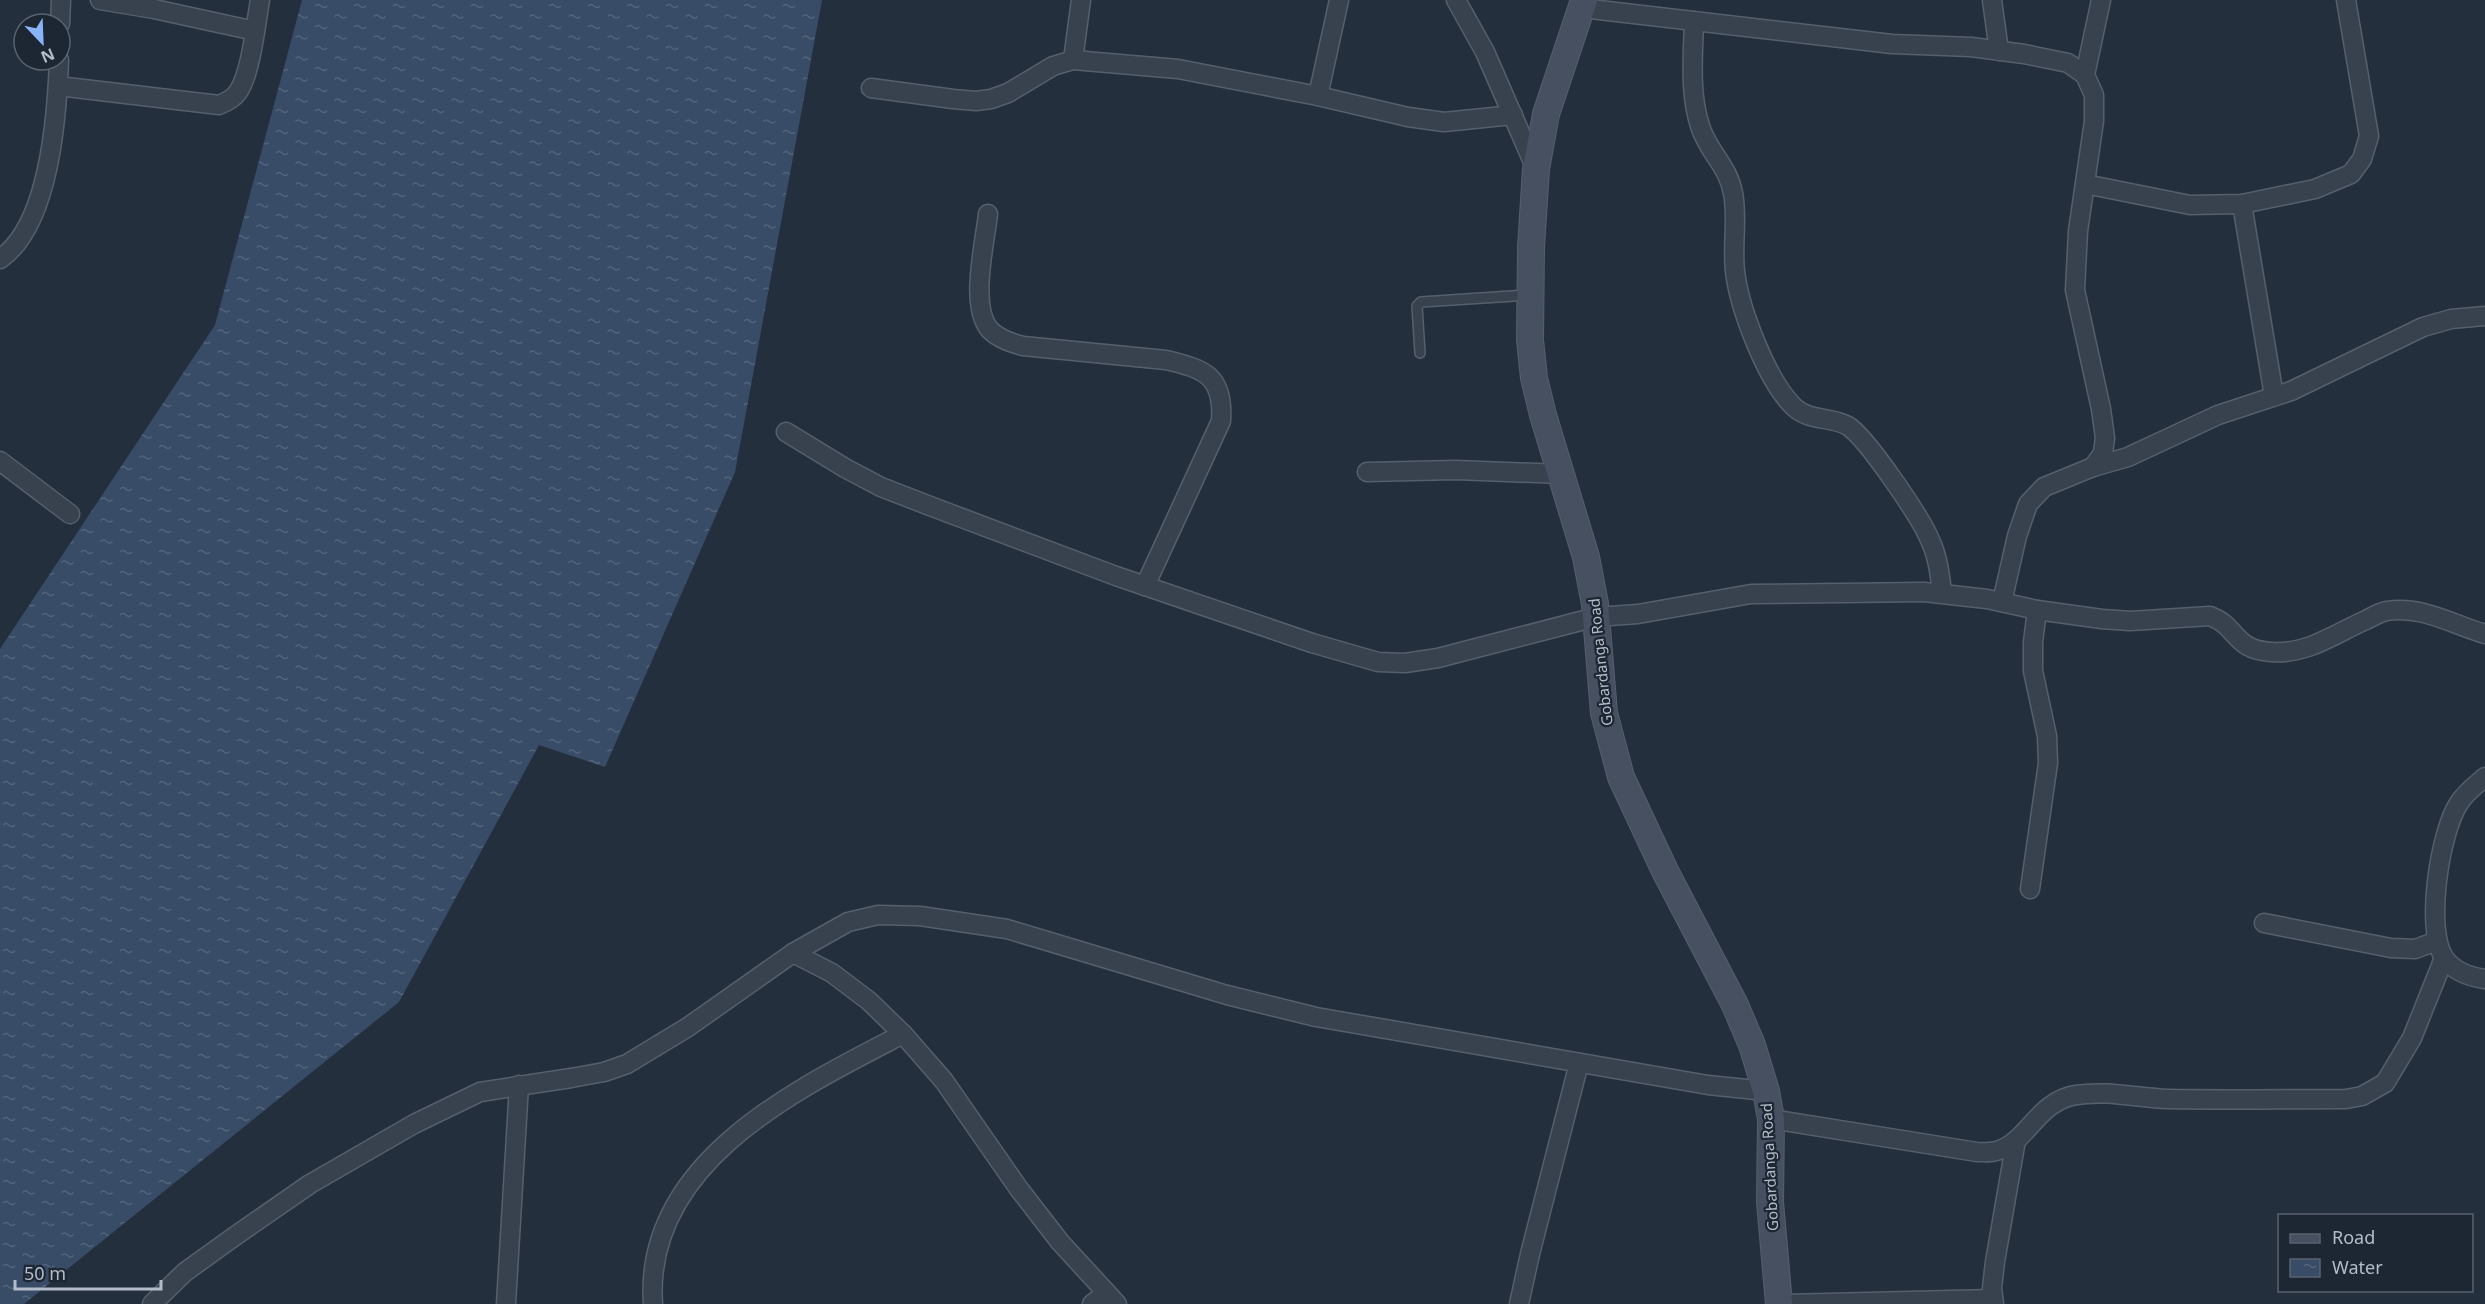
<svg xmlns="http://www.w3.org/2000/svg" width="2485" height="1304" font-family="'Noto Sans',sans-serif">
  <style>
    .water { fill: url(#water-ripples) }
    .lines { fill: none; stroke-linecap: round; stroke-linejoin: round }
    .service-casing { stroke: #565f6c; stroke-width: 12 }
    .minor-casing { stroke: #565f6c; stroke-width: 21 }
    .secondary-casing { stroke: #565f6c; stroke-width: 28 }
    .service { stroke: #38414e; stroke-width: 9 }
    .minor { stroke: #38414e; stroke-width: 18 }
    .secondary { stroke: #465061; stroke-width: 26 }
    .labels { text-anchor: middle; stroke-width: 4.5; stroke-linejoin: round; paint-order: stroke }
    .street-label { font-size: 15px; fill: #b4bcc9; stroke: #1d2633 }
  </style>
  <defs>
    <pattern id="water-ripples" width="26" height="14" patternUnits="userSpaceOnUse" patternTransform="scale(1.5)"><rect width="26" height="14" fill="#394c67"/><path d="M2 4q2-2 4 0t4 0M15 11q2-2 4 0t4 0" fill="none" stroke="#53647b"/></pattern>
  </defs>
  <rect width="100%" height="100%" fill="#242f3e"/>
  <!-- water -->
  <polygon class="water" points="302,0 822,0 735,472 605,767 539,745 399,1002 24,1304 0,1304 0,649 215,325"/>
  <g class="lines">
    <defs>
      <polyline id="service" points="1420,353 1417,306 1421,302 1528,295"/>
      <g id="minor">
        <polyline points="100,0 154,9 255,31"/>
        <polyline points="1456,0 1485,52 1536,169"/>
        <polyline points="1992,0 1999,51"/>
        <polyline points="1582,8 1892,44 1971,47 2024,54 2068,63 2085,75 2094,95 2094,121 2078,231 2075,290 2101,409 2105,438 2103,453 2093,467 2044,487 2028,504 2017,536 2002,602"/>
        <path d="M1694,21C1693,56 1689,95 1701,129C1710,154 1728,166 1733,193C1738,218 1732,245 1735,271C1739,308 1767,381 1794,407C1810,422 1831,416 1848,426C1867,438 1921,518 1930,540C1938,557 1940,575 1942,593"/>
        <polyline points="60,24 61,0"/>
        <polyline points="1073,60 1081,0"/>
        <polyline points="2085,75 2101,0"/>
        <path d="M58,86L219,105C227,102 233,99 238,92C251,73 256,23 260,0"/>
        <polyline points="871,88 953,99 976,101 991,99 1008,93 1053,66 1073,60 1178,69 1318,96 1408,117 1444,122 1513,115"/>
        <polyline points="1318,96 1339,0"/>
        <polyline points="2085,184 2190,205 2242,204 2315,189 2351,174 2362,159 2369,136 2346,0"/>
        <polyline points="2242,204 2274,396"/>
        <path d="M988,214C985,243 969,306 990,330C999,339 1011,343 1023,346L1166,360C1205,369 1224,376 1221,421L1145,586"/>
        <path d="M0,259C50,225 57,115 59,60"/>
        <path d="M786,432L845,468L881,487L930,506L1116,576L1312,643L1378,662L1405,663L1438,658L1596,617L1638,614L1751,594L1924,592L1987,599L2037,610L2102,619L2130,621L2210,616C2238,626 2233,650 2271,652C2307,655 2334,634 2366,620C2372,617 2380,612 2387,611C2421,605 2454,625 2485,634"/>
        <polyline points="0,461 70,514"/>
        <polyline points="2093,467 2128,457 2218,415 2291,391 2423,327 2451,319 2485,316"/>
        <polyline points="1367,472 1455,470 1561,474"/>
        <path d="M2485,777C2476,785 2466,792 2459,803C2440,831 2424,931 2445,959C2455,972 2470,977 2485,979"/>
        <polyline points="2030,889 2048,763 2047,736 2033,671 2033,642 2037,610"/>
        <polyline points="2264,923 2391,948 2415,949 2437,941"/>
        <polyline points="793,953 832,973 869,1001 903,1034 944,1081 1019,1189 1060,1242 1117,1304"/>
        <path d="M1771,1119L1977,1152C1983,1152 1990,1153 1996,1151C2027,1144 2037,1101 2076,1095C2106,1090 2138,1098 2168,1099C2227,1100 2287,1099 2346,1099L2362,1096L2385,1083L2412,1038L2444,958"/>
        <polyline points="152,1304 185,1272 235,1236 310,1184 414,1124 480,1092 571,1078 604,1072 627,1064 688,1027 793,953 848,922 878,915 920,916 1007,929 1227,995 1316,1017 1708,1085 1766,1091"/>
        <polyline points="506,1304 519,1085"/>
        <path d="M653,1304C643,1162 797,1089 903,1034"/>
        <polyline points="1092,1304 1107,1293"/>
        <polyline points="1519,1304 1530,1254 1579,1063"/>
        <polyline points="1785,1304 1993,1299"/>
        <polyline points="1994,1304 1992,1288 1995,1262 2016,1140"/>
      </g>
      <polyline id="secondary" points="1584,0 1546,114 1536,169 1531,247 1530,340 1534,378 1543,415 1586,557 1595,604 1604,713 1621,777 1665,871 1735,1005 1752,1045 1766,1091 1771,1119 1770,1202 1779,1304"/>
    </defs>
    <!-- service casing -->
    <use href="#service" class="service-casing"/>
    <!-- minor casing -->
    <use href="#minor" class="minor-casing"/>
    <!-- secondary casing -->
    <use href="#secondary" class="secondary-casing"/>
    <!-- service -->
    <use href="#service" class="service"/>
    <!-- minor -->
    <use href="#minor" class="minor"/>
    <!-- secondary -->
    <use href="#secondary" class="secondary"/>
  </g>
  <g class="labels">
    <!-- street labels -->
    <g class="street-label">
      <text transform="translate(1601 662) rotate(-96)" y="5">Gobardanga Road</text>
      <text transform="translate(1770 1167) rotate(-93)" y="5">Gobardanga Road</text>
    </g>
  </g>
  <!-- legend -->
  <rect x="2278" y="1214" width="195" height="78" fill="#1d2633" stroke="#59626f" stroke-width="1.5"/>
  <rect x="2290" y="1234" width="30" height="9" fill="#465061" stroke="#59626f" stroke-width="1.5"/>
  <text x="2332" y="1244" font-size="18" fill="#b4bcc9">Road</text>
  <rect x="2290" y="1259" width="30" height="18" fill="url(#water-ripples)" stroke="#59626f" stroke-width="1.5"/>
  <text x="2332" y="1274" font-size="18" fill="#b4bcc9">Water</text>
  <!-- north arrow -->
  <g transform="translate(42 42) rotate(157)"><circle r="28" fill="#1d2633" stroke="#59626f" stroke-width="1.5"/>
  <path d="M0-4.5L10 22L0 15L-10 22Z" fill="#8ab4f8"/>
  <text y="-9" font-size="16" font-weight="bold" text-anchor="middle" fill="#b4bcc9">N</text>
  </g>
  <!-- scale -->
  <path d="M15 1280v9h146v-9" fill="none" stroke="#b4bcc9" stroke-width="3"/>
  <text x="24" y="1280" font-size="18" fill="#b4bcc9" stroke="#1d2633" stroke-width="4.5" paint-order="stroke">50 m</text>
</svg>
